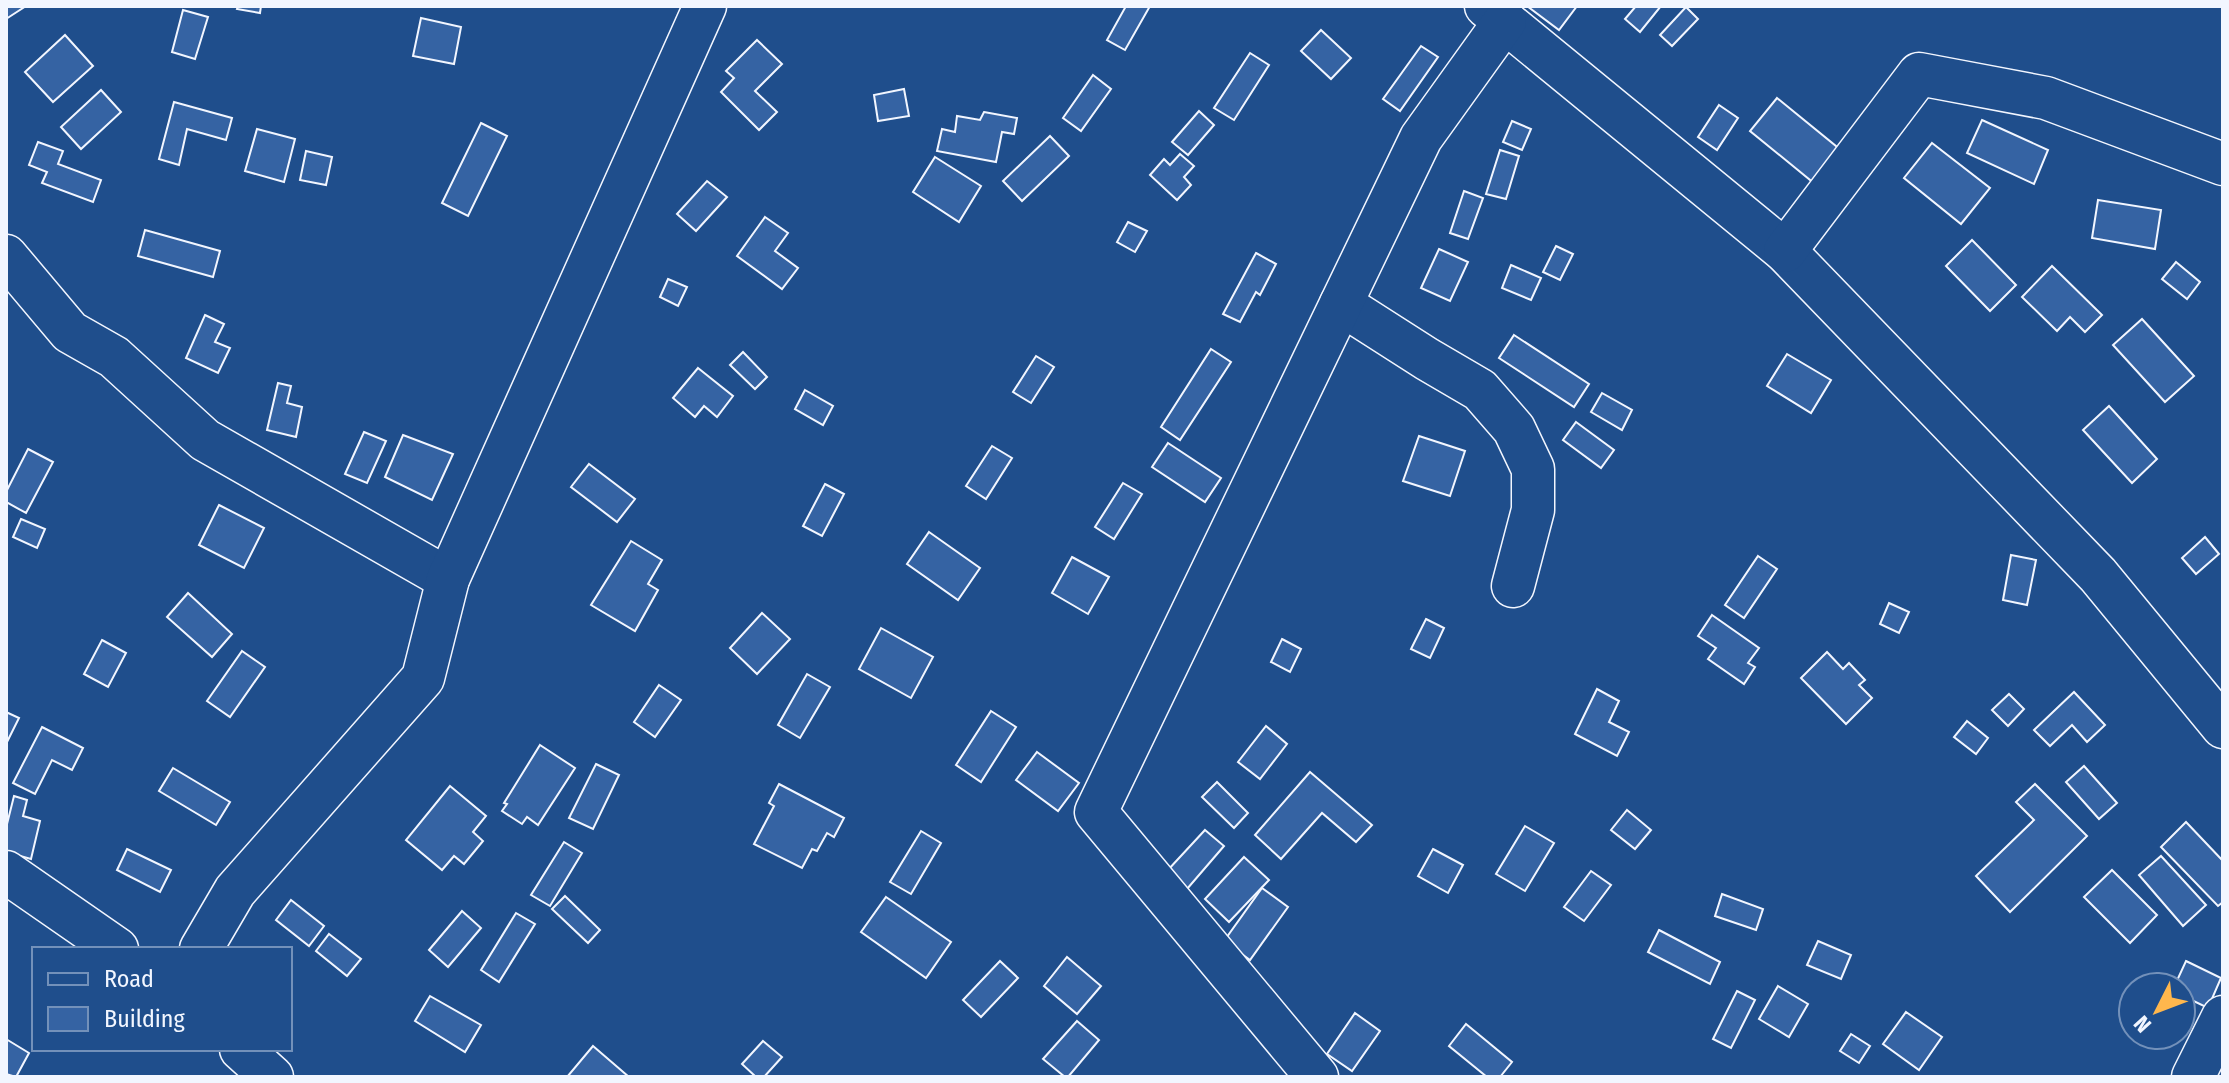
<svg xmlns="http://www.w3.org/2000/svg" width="2229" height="1083" font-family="'Fira Sans Condensed',sans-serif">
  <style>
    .building { fill: #3563a3; stroke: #f2f6ff; stroke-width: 2 }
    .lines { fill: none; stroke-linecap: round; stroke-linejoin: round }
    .minor-casing { stroke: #f2f6ff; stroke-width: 45 }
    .minor { stroke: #1f4e8c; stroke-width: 42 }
  </style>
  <rect width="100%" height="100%" fill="#1f4e8c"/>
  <!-- building -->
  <g class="building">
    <polygon points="6,6 26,6 6,19"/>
    <polygon points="238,6 261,6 260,13 237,9"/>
    <polygon points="1126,6 1150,6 1125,50 1107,40"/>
    <polygon points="1527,6 1577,6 1559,30"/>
    <polygon points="1636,6 1661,6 1640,32 1625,19"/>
    <polygon points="1686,7 1698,19 1672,46 1660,35"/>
    <polygon points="183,10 208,17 195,59 172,52"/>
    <polygon points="421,18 461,27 454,64 413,56"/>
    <polygon points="1321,30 1351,58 1331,79 1301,51"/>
    <polygon points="65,35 93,66 53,102 25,72"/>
    <polygon points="757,40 782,64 755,91 777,112 759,130 721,92 734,78 726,71"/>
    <polygon points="1421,46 1438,57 1400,111 1383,99"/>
    <polygon points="1250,53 1269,65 1234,120 1214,108"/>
    <polygon points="1093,75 1111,89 1081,131 1063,118"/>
    <polygon points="904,89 909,116 878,121 874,95"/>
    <polygon points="101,90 121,112 81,149 61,127"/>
    <polygon points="1777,98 1842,151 1815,184 1750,131"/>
    <polygon points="174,102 232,118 226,140 187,129 179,165 159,159"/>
    <polygon points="1719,105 1738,118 1717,150 1698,137"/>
    <polygon points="1199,111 1214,125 1188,155 1172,142"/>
    <polygon points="984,112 1017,118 1014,134 1002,132 996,162 937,151 942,129 955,132 957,116 980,120"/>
    <polygon points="1982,120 2048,150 2034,184 1967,153"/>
    <polygon points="1512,121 1531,129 1522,150 1503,142"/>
    <polygon points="481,123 507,136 468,216 442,203"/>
    <polygon points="257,129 295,139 284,182 245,171"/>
    <polygon points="1050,136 1069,156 1022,201 1003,181"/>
    <polygon points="38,142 63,151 58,164 101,180 93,202 42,183 47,172 29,165"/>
    <polygon points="1932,143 1990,188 1961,224 1904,178"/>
    <polygon points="1500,150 1519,156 1506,199 1486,194"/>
    <polygon points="306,151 332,157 326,185 300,180"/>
    <polygon points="1180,154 1194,166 1184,177 1191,185 1177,200 1150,175 1164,159 1170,165"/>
    <polygon points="935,157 981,186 959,222 913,192"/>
    <polygon points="707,181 727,197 696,231 677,214"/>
    <polygon points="1464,191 1483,198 1468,239 1450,233"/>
    <polygon points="2098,200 2161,210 2155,249 2092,238"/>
    <polygon points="765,217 788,233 775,251 798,268 782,289 737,256"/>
    <polygon points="1128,222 1147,231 1135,252 1117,242"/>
    <polygon points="145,230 220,251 213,277 138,256"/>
    <polygon points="1972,240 2016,285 1990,311 1946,266"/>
    <polygon points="1556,246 1573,254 1560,280 1543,272"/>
    <polygon points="1439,249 1468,262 1450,301 1421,288"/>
    <polygon points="1256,253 1276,264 1260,295 1256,292 1240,322 1223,314"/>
    <polygon points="2176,262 2200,282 2187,299 2162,279"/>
    <polygon points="1511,265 1541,278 1531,300 1502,288"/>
    <polygon points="2052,266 2102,315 2085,332 2070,317 2057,331 2022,297"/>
    <polygon points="668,279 687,287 678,306 660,297"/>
    <polygon points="205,315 224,324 215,342 230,348 218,373 186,358"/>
    <polygon points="2142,319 2194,376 2165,402 2113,345"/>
    <polygon points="1514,335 1589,384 1574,407 1499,358"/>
    <polygon points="1211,349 1231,362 1180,440 1161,427"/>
    <polygon points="743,352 767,377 755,389 730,365"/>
    <polygon points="1787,354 1831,380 1811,413 1767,386"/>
    <polygon points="1036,356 1054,367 1031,403 1013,392"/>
    <polygon points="698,368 733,396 717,417 704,406 695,417 673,398"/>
    <polygon points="278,383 291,386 287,403 302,407 296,437 267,430"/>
    <polygon points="805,390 833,406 823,425 795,409"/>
    <polygon points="1602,393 1632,410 1622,430 1591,412"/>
    <polygon points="2109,406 2157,459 2132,483 2083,430"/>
    <polygon points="1576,422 1614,450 1601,468 1563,440"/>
    <polygon points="364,432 386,441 367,483 345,474"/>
    <polygon points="403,435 453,454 432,500 385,477"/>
    <polygon points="1419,436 1465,451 1450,496 1403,481"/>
    <polygon points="1168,443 1221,478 1205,502 1152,467"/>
    <polygon points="992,446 1012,458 986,499 966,486"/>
    <polygon points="28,449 53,462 26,513 6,502 6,492"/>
    <polygon points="589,464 635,499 617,522 571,487"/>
    <polygon points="1123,483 1142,494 1114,539 1095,527"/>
    <polygon points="825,484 844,494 822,536 803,526"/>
    <polygon points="219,505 264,528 244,568 199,545"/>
    <polygon points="21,519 45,529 37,548 13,537"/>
    <polygon points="929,532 980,568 958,600 907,564"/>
    <polygon points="2205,537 2219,554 2196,574 2182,558"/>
    <polygon points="631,541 662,560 648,584 658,590 635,631 591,605"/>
    <polygon points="2011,555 2036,560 2027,605 2003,600"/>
    <polygon points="1758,556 1777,569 1744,618 1725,605"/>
    <polygon points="1072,557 1109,577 1088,614 1052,593"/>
    <polygon points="188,593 232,634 212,657 167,617"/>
    <polygon points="1889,603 1909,612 1899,633 1880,624"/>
    <polygon points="762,613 790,639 757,674 730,648"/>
    <polygon points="1712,615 1759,648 1748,663 1755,667 1744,684 1708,659 1716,648 1698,636"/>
    <polygon points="1426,619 1444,628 1430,658 1411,649"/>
    <polygon points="881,628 933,657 911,698 859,669"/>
    <polygon points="1282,639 1301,649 1290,672 1271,662"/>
    <polygon points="102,640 126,653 108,687 84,674"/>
    <polygon points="242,651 265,667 230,717 207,701"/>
    <polygon points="1827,652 1843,669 1849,663 1865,680 1859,685 1872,698 1846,724 1801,678"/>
    <polygon points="807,674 830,687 800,738 778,725"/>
    <polygon points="659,685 681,700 655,737 634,722"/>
    <polygon points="1597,689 1619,701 1609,722 1629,732 1617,756 1575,734"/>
    <polygon points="2074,692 2105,725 2087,742 2072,725 2050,746 2034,730"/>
    <polygon points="2009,694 2024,709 2008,726 1992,710"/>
    <polygon points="991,711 1016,727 981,782 956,765"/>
    <polygon points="6,712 19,718 6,744"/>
    <polygon points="1967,721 1988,738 1976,754 1954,737"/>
    <polygon points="1266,726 1287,744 1260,779 1238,762"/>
    <polygon points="42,727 83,748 72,770 52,760 35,794 13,783"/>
    <polygon points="540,745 575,768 538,825 527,817 522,824 502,811 507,804 504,803"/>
    <polygon points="1037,752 1079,783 1058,811 1016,780"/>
    <polygon points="596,764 619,775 593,829 569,818"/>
    <polygon points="2084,766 2117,803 2099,819 2066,782"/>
    <polygon points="173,768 230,802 216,825 159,791"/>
    <polygon points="1310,772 1372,825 1356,842 1322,813 1281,859 1255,835"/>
    <polygon points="1217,782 1248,813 1234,828 1202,797"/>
    <polygon points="779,784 844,818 834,837 827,833 817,851 812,849 802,868 754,844 774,806 769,803"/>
    <polygon points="2035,784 2087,836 2010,912 1976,876 2034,820 2016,802"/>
    <polygon points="450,786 486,816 473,832 483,841 464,864 454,856 442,870 406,840"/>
    <polygon points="14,796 27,800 23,816 40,821 31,859 6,852 6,828"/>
    <polygon points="1627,810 1651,830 1635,849 1611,830"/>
    <polygon points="2186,822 2223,861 2223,902 2218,906 2161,847"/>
    <polygon points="1525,826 1554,843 1525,891 1496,874"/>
    <polygon points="1205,830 1224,846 1187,889 1167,871"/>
    <polygon points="921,831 941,843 911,894 890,882"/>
    <polygon points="564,842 582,853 550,906 531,895"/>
    <polygon points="127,849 171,870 160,892 117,870"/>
    <polygon points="1433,849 1463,865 1448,893 1418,876"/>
    <polygon points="2161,856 2206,905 2183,926 2139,875"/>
    <polygon points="1244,857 1269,880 1229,922 1205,899"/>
    <polygon points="2112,870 2157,915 2130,943 2084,897"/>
    <polygon points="1591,871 1611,885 1584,921 1564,907"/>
    <polygon points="1262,888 1288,907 1250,960 1224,941"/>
    <polygon points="1722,894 1763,909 1756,930 1715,916"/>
    <polygon points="565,896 600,930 588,943 552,909"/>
    <polygon points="886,897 951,942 926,978 861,932"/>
    <polygon points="291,900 324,926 309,946 276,920"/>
    <polygon points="462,911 481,928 448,967 429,950"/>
    <polygon points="516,913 535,924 499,982 481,970"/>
    <polygon points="1659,930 1720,962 1710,984 1648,952"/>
    <polygon points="329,934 361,959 347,976 316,951"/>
    <polygon points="1818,941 1851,955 1841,979 1807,965"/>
    <polygon points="1067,957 1101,986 1077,1014 1044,986"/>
    <polygon points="1000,961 1018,978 981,1017 963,1000"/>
    <polygon points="2186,961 2221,978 2208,1008 2181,995 2181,987 2174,987"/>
    <polygon points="1778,986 1808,1004 1789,1037 1759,1019"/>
    <polygon points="1737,991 1755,1000 1731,1048 1713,1039"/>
    <polygon points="430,996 481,1025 465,1052 415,1021"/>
    <polygon points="1906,1012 1942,1037 1919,1070 1883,1044"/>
    <polygon points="1355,1013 1380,1031 1352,1071 1327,1054"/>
    <polygon points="1077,1021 1099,1040 1068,1077 1065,1077 1043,1059"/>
    <polygon points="1466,1024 1512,1062 1500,1077 1487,1077 1449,1046"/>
    <polygon points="1851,1034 1870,1046 1859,1063 1840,1051"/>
    <polygon points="6,1039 29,1053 16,1077 6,1074"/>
    <polygon points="763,1041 782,1057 764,1077 756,1077 742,1064"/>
    <polygon points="593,1046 629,1077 567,1077"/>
  </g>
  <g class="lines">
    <defs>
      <g id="minor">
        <polyline points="1486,6 1785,251 2098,575 2223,727"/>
        <polyline points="1785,251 1919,74 2046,98 2223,164"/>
        <polyline points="6,256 70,332 114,357 205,440 448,579"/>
        <polyline points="1341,304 1427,359 1480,390 1514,429 1533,469 1533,510 1513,586"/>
        <polyline points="6,872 117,949"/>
        <polyline points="201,949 235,891 423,678 448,579 705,6"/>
        <polyline points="241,1049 272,1077"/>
        <polyline points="1317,1077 1096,812 1421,138 1505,21"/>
        <polyline points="2193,1077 2223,1017"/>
      </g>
    </defs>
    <!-- minor casing -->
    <use href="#minor" class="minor-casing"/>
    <!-- minor -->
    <use href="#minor" class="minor"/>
  </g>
  <!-- border -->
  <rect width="2229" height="1083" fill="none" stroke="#f2f6ff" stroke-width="16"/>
  <!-- legend -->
  <rect x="32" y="947" width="260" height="104" fill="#1f4e8c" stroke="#7391ba" stroke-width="2"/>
  <rect x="48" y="973" width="40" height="12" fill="#1f4e8c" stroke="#7391ba" stroke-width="2"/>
  <text x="104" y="987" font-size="24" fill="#f2f6ff">Road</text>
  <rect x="48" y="1007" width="40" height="24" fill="#3563a3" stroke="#7391ba" stroke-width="2"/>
  <text x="104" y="1027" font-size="24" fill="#f2f6ff">Building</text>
  <!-- north arrow -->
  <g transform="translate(2157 1011) rotate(228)"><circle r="38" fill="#1f4e8c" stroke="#7391ba" stroke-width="2"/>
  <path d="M0-6L14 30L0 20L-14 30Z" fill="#ffb74d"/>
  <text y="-12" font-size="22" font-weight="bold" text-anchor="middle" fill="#f2f6ff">N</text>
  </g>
</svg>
